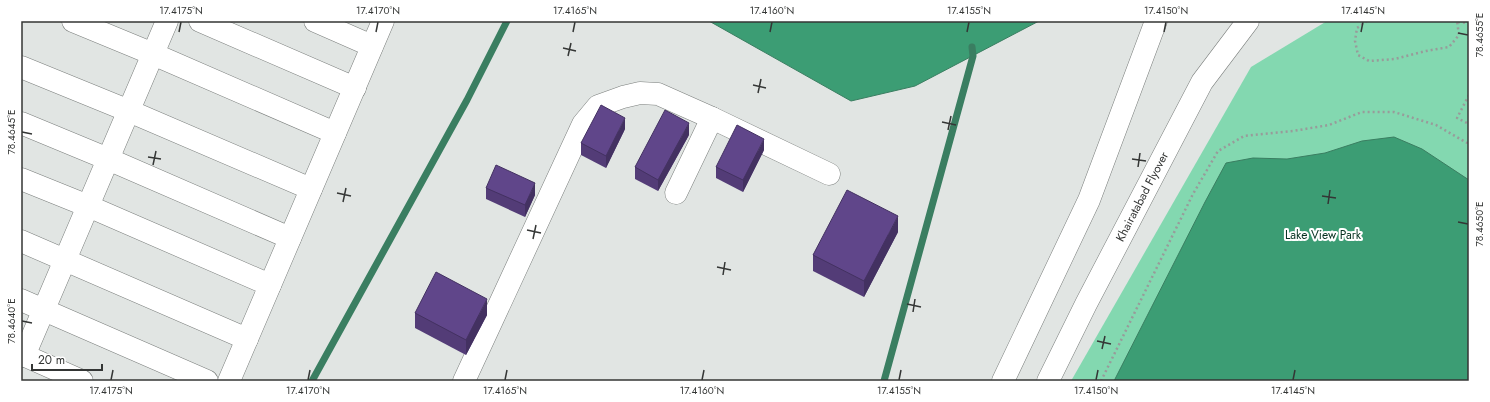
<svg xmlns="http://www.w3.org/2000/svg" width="1490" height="402" font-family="Jost,sans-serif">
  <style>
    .green { fill: #83d8b0 }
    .water { fill: #3c9d74; stroke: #3a7e61 }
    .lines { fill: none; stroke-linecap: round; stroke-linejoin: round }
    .stream { stroke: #3a7e61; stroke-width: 7 }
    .minor-casing { stroke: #7b7f7d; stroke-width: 23 }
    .major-casing { stroke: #7b7f7d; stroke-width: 23 }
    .path { stroke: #989b9a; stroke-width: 2.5; stroke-dasharray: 2 3; stroke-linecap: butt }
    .minor { stroke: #fff; stroke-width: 22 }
    .major { stroke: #fff; stroke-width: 22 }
    .wall { fill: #533c77 }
    .shaded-wall { fill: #433161 }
    .building { fill: #60468a; stroke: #433161 }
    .ticks { fill: none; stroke: #343635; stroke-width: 1.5 }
    .labels { text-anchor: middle; stroke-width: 4; stroke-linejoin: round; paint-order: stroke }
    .street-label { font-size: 12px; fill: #343635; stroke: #fff }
    .park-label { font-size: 12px; fill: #063221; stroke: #fff }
    .neatline { fill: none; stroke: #343635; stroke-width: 1.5 }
    .ticks-label { font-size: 10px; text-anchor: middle; fill: #343635 }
  </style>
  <rect width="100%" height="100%" fill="#e1e5e3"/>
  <!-- green -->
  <polygon class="green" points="1327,21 1469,21 1469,381 1071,381 1251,67"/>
  <!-- water -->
  <g class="water">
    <polygon points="709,21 1039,21 915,86 851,101"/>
    <polygon points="1394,137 1422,149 1469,180 1469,381 1114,381 1205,202 1226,163 1253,158 1287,159 1325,153 1362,141"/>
  </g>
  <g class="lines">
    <!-- stream -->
    <g class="stream">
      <polyline points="312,381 467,100 507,21"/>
      <polyline points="884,381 973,56 972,47"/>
    </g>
    <defs>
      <g id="minor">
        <polyline points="73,21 153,54 335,133"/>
        <polyline points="200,21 355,88"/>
        <polyline points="315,21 372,46"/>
        <polyline points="21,67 129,111 311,189"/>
        <polyline points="21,123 108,159 290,238"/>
        <polyline points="21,179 88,206 270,285"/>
        <polyline points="676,193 712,118"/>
        <polyline points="21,241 247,339"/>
        <polyline points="21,300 207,381"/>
        <polyline points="21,354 82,381"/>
        <polyline points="24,356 167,21"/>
        <polyline points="229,381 383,21"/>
        <polyline points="464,381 583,124 598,106 623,97 640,93 658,94 712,118 829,174"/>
      </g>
      <g id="major">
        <polyline points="1003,381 1089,200 1156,21"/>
        <path id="s1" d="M1048,381L1086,304L1202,82L1248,21"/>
      </g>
    </defs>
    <!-- minor casing -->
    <use href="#minor" class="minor-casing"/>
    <!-- major casing -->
    <use href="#major" class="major-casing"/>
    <!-- path -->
    <g class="path">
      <polyline points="1367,21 1357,28 1355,41 1358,55 1369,61 1395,59 1426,51 1449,47 1459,35 1457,21"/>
      <polyline points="1458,22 1469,23"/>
      <polyline points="1469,95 1457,118 1469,124"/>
      <polyline points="1101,381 1193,194 1218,151 1244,136 1293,131 1329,125 1362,112 1394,112 1436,125 1469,144"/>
    </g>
    <!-- minor -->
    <use href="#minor" class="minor"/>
    <!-- major -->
    <use href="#major" class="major"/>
  </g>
  <!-- wall -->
  <g class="wall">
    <polygon points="625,129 606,168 581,155 581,143"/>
    <polygon points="689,135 658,191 635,179 635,167"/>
    <polygon points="764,150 743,192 716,178 716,167"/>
    <polygon points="486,188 535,195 525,217 486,199"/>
    <polygon points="898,232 864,297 813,271 813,255"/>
    <polygon points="415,313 487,315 466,355 415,328"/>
  </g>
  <!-- shaded-wall -->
  <g class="shaded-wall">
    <polygon points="625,118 625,129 606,168 606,156"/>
    <polygon points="689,123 689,135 658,191 658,180"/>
    <polygon points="764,139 764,150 743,192 743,180"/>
    <polygon points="535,183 535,195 525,217 525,205"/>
    <polygon points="898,216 898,232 864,297 864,281"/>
    <polygon points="487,299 487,315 466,355 466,340"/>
  </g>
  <!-- building -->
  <g class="building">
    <polygon points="601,105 625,118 606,156 581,143"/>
    <polygon points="665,110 689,123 658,180 635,167"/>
    <polygon points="737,125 764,139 743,180 716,167"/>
    <polygon points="496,165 535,183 525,205 486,188"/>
    <polygon points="847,190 898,216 864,281 813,255"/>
    <polygon points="436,272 487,299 466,340 415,313"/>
  </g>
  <!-- ticks -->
  <path class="ticks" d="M179,32L181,22M376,32L378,22M573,32L575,22M770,32L772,22M967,32L969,22M1164,32L1166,22M1361,32L1363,22M1458,33L1468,35M563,48L576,51M568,56L571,43M753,85L766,88M758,93L761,79M942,122L956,125M948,130L951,116M22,132L32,134M148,157L161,159M1132,159L1146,161M153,165L156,151M1138,167L1140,153M337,193L351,196M1322,196L1336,198M343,202L346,188M1328,204L1330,190M1458,222L1468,224M527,230L541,233M533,239L536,225M717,267L731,270M723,275L725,262M907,304L921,307M913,312L915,299M22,321L32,323M1097,341L1111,344M1102,349L1105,336M111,380L113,370M308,380L310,370M505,380L507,370M702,380L704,370M899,380L901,370M1096,380L1098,370M1293,380L1295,370"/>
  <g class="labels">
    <!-- street labels -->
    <g class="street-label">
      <text dy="4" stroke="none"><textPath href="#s1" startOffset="207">Khairatabad Flyover</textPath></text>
    </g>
    <!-- park labels -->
    <g class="park-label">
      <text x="1323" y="239">Lake View Park</text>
    </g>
  </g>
  <!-- border -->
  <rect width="1490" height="402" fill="none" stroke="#ffffff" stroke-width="44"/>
  <!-- scale -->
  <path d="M32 364v6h70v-6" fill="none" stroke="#343635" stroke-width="2"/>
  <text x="38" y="364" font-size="12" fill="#343635" stroke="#ffffff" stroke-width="3" paint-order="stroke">20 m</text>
  <rect x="22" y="22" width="1446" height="358" class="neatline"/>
  <g class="ticks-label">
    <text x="181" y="14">17.4175°N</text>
    <text x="378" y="14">17.4170°N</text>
    <text x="575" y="14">17.4165°N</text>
    <text x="772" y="14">17.4160°N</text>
    <text x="969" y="14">17.4155°N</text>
    <text x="1166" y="14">17.4150°N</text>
    <text x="1363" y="14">17.4145°N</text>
    <text transform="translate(1479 35) rotate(-90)" y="4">78.4655°E</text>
    <text transform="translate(11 132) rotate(-90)" y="4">78.4645°E</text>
    <text transform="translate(1479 224) rotate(-90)" y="4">78.4650°E</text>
    <text transform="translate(11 321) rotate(-90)" y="4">78.4640°E</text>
    <text x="111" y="394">17.4175°N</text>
    <text x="308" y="394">17.4170°N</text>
    <text x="505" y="394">17.4165°N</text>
    <text x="702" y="394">17.4160°N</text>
    <text x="899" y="394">17.4155°N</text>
    <text x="1096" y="394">17.4150°N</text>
    <text x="1293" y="394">17.4145°N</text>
  </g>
</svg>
